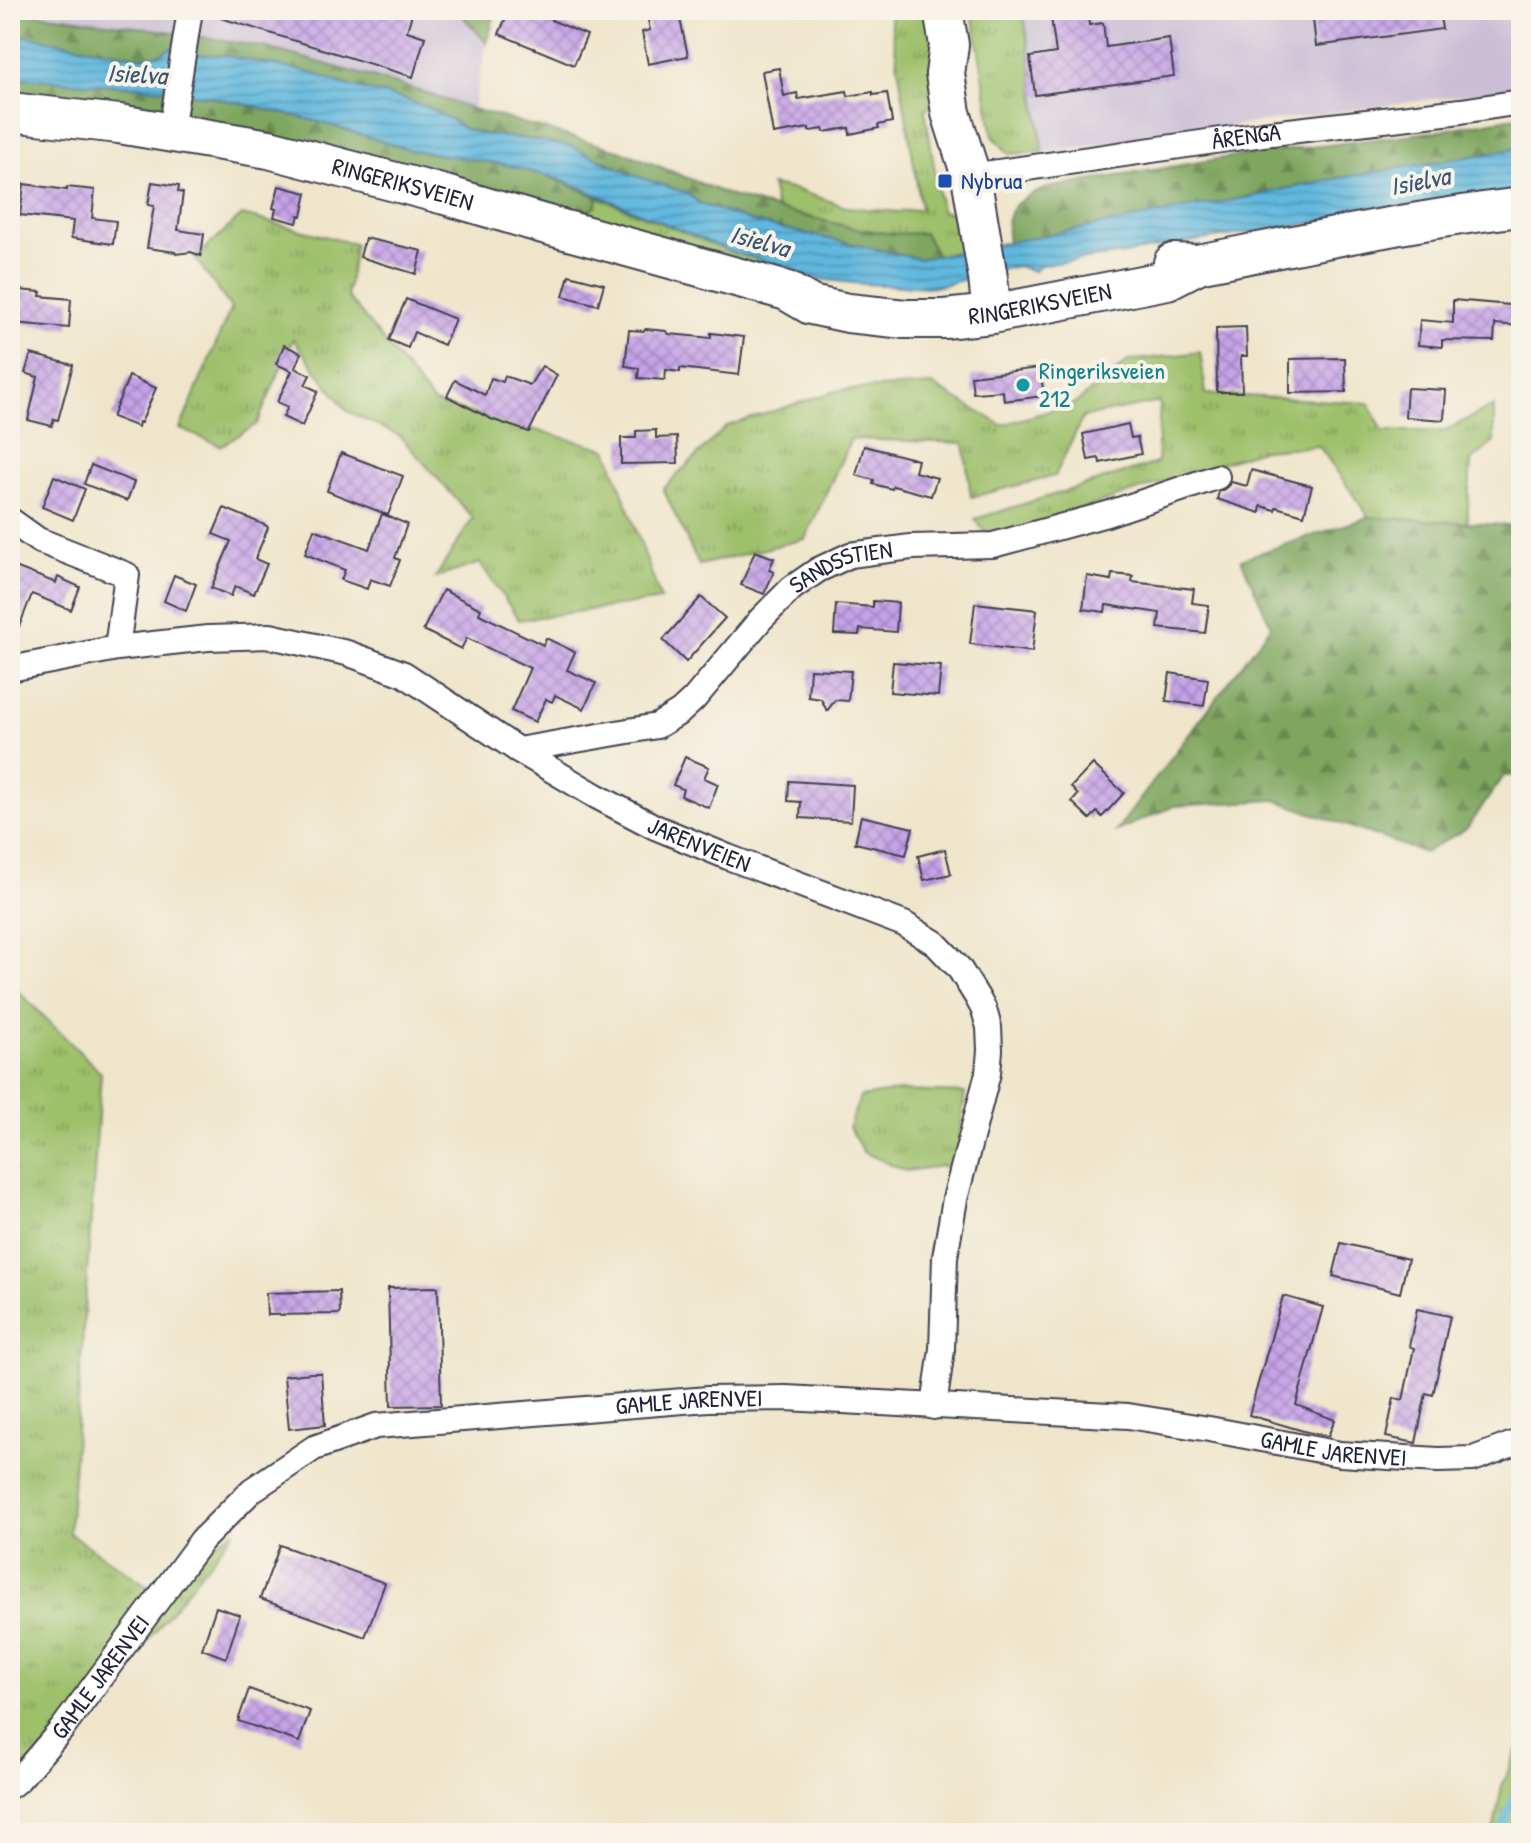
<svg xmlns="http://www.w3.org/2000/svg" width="1531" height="1843" font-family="'Patrick Hand',sans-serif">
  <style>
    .industrial { fill: #cabfd6 }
    .grass { fill: url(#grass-tufts); stroke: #607152; stroke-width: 2 }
    .forest { fill: url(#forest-firs); stroke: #50644c; stroke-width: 2 }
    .water { fill: url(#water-rules); stroke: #426d8c; stroke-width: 2 }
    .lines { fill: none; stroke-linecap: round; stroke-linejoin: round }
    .stream { stroke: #61b8de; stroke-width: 7 }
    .building { fill: url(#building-cross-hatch) }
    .minor-casing { stroke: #413f50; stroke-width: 28 }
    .primary-casing { stroke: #413f50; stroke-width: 42 }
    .minor { stroke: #fff; stroke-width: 24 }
    .primary { stroke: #fff; stroke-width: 38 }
    .transit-dot { fill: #1a4fb4; stroke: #f7f3e8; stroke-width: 3 }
    .culture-dot { fill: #0f9aa8; stroke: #f7f3e8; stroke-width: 3 }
    .labels { text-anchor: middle; stroke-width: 8; stroke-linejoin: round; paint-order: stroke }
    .street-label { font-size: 24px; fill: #22223b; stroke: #f7f3e8 }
    .transit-label { font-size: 24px; fill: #164399; stroke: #f7f3e8; text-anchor: start }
    .culture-label { font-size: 24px; fill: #0d838f; stroke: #f7f3e8; text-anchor: start }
    .water-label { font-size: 26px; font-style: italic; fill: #385674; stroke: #f7f3e8 }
  </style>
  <defs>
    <pattern id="grass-tufts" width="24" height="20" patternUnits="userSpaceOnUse" patternTransform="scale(2)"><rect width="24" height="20" fill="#9dc06a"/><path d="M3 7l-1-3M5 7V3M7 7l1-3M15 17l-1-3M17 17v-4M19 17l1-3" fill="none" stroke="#809c58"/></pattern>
    <pattern id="forest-firs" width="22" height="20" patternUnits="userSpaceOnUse" patternTransform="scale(2)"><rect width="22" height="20" fill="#7ea65e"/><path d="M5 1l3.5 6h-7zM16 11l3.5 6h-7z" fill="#67874f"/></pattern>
    <pattern id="water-rules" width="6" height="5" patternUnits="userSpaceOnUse" patternTransform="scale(2)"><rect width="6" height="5" fill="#61b8de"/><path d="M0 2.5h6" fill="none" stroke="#5095b5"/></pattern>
    <pattern id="building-cross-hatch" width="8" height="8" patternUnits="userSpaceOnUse" patternTransform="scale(2)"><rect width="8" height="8" fill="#c6a2e8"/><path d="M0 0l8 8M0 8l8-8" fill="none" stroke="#a084bd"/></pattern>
  </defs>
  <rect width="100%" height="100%" fill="#f7f3e8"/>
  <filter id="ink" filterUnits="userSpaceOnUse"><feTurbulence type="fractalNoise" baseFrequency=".0125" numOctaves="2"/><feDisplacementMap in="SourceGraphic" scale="16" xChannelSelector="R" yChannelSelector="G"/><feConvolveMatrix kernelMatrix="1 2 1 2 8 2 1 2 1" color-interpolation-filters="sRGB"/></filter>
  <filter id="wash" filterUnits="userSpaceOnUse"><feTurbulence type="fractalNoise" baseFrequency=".006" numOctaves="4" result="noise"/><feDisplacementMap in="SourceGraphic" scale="32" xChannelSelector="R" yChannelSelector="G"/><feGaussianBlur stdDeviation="1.8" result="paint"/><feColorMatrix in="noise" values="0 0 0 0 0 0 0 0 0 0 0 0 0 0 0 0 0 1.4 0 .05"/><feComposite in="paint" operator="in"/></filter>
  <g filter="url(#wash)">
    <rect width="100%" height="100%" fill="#efe5ca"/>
    <!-- industrial -->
    <g class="industrial">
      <polygon points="33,10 457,10 487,43 473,109 407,87 268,48 173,32 32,13"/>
      <polygon points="1014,10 1521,10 1521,87 1043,152 1025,21"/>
    </g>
    <!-- grass -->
    <g class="grass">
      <polygon points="889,10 930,10 942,101 925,109 941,211 956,213 963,228 965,251 937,256 924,233 893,234 853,228 776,209 771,185 797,190 846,207 898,212 921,209"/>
      <polygon points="969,10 1014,10 1025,21 1043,152 1009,154 993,136 975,27"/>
      <polygon points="598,197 734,253 786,266 810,278 749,266 557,210 555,204 579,210 596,206"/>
      <polygon points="242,215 355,244 347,296 434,403 607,449 661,600 519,620 480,563 435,578 473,518 400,436 347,411 293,339 257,424 221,446 180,429 231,308 195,258"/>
      <polygon points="1200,352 1206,394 1369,403 1383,431 1444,431 1494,406 1494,442 1471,461 1467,523 1369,517 1319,446 1261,450 990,539 975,519 1157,463 1160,402 1083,417 1055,476 971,497 964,443 851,439 805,539 699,565 663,489 727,426 839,390 932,385 1002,425 1076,403 1128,361"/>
      <polygon points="14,987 101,1073 69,1533 149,1587 235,1530 25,1796 10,1807 10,996"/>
      <polygon points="900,1091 965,1093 956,1167 942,1166 906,1171 863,1152 849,1127 860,1097"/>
      <polygon points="1521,1739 1521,1833 1493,1833 1502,1786"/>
    </g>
    <!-- forest -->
    <g class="forest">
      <polygon points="10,10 33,10 33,13 173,32 268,48 407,87 473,109 622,151 731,196 776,209 853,228 893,234 924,233 937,256 919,259 753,222 701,204 686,193 633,175 602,160 535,140 488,135 464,129 452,120 308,72 227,56 203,55 171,48 160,54 142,57 26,36 10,38"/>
      <polygon points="457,10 496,10 487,43"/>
      <path d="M10,77L165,89L232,101L320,122L407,149L508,165L545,175L598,197L596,206C584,215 570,206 556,204C547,203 537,204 527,204L10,102Z"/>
      <path d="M1521,116V148L1322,181L1249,197L1008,243C1002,209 1017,199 1047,188L1224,158L1431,132Z"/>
      <polygon points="1369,517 1521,526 1521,775 1504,776 1467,828 1424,853 1275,800 1175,806 1116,831 1271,626 1241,559"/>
    </g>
    <!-- water -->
    <polygon class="water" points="26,36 142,57 160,54 171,48 203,55 227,56 308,72 349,86 404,99 433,110 452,120 464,129 488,135 535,140 570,146 633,175 686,193 701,204 753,222 919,259 1249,197 1322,181 1521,148 1521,191 1195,241 1124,254 1040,265 1034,271 1017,266 934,287 863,284 810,278 786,266 734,253 565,181 508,165 407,149 320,122 232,101 200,95 165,89 10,77 10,38"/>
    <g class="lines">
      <!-- stream -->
      <polyline class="stream" points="1501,1833 1521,1775"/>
    </g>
    <g id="blocks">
      <!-- building -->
      <g class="building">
        <polygon points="211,10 413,10 407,31 425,37 413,77 211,15"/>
        <polygon points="509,10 555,10 551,20 587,35 574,65 499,34"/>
        <polygon points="1050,10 1087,10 1089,25 1103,23 1106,47 1169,38 1174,76 1035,95 1030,57 1056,53"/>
        <polygon points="1312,10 1439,10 1442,29 1316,46"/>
        <polygon points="679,14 688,56 648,64 642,32 650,30 648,20"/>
        <polygon points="779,68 784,96 797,93 798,99 847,91 848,96 873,92 873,95 887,93 892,122 878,125 879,128 850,134 849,128 824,132 823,129 809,131 809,128 773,134 762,71"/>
        <polygon points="152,182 179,186 178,192 183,193 178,230 204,234 201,256 191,252 176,254 175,252 147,248 154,206 148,205"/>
        <polygon points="24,184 67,190 67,187 95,190 92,218 116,221 113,244 71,238 73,221 20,215"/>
        <polygon points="279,186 307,193 302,216 299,215 297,223 274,217 276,209 273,208"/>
        <polygon points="365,238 422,251 416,274 360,257"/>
        <polygon points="569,275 604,284 598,305 563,296"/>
        <polygon points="18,290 41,292 40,296 71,299 69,328 14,323 16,294 18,295"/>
        <polygon points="406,299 455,319 444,345 414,332 408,348 389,340"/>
        <polygon points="1453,300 1521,306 1521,326 1495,324 1494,341 1442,340 1442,347 1418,345 1420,320 1453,323"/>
        <polygon points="1246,327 1247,356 1241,356 1242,392 1217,392 1216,328"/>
        <polygon points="646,329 666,331 669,334 711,338 711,333 744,337 739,375 680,368 680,372 666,370 665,380 638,378 639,368 625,366 629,330 643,331"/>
        <polygon points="284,345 301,353 295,368 310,375 305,385 318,391 302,426 283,417 288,407 277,402 292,371 276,364"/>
        <polygon points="31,354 73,365 58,420 54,419 52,426 28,420 38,377 25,373"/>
        <polygon points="1345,358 1346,392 1290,393 1290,359"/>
        <polygon points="542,366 557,375 529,432 491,419 447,396 455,380 485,395 491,378 503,382 505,376 530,385"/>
        <polygon points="1040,368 1044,396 1004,401 1003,391 973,393 971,376"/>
        <polygon points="129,376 156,388 141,423 139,422 138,427 112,417"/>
        <polygon points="1407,388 1446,390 1444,420 1405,417"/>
        <polygon points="1128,424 1131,438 1137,437 1141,454 1100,463 1099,458 1088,460 1083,434"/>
        <polygon points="656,430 656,438 677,437 678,463 621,464 621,438 636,438 636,431"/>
        <polygon points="864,446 918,460 915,472 937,478 931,496 893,486 892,489 873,484 874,480 856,475"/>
        <polygon points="341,453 403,476 388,515 327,491"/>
        <polygon points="91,465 134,482 127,501 84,484"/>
        <polygon points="1251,470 1312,486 1304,515 1276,507 1275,510 1261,506 1260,513 1217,499 1219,492 1228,487 1231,482 1247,486"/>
        <polygon points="54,476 85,489 73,520 42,507"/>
        <polygon points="224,508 267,526 268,528 255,559 267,564 254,594 235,586 231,596 211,588 231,541 213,534"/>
        <polygon points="382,514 407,524 395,558 400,560 390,586 370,579 367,589 341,580 345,570 305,554 314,529 369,549"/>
        <polygon points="755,551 774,558 769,570 774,572 764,594 741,585"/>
        <polygon points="10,565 56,583 58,577 80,587 71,610 32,594 11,647"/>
        <polygon points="1112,574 1133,576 1132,582 1194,589 1192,603 1209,605 1205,633 1158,628 1160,613 1106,605 1105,612 1083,609 1087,576 1111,580"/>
        <polygon points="174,575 196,584 186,611 164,601"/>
        <polygon points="443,590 481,609 479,614 543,645 546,638 575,652 567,670 596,683 584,709 555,695 552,702 546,699 535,722 511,711 530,668 467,638 461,649 423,630"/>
        <polygon points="701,597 725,618 686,662 663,640"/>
        <polygon points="873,601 898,603 896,632 860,629 859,635 834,634 836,604 873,607"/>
        <polygon points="975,603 1037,610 1032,652 970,644"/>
        <polygon points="893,662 941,666 938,696 890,692"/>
        <polygon points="810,669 851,671 848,701 835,700 827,711 821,699 808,697"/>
        <polygon points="1170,673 1208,679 1204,706 1166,701"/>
        <polygon points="685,757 709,767 704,778 718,784 709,808 681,796 683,789 673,785"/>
        <polygon points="1093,764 1124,793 1102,817 1097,812 1090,819 1072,802 1078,795 1071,787"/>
        <polygon points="789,781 853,785 851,821 800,818 801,802 788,801"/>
        <polygon points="861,816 913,828 906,855 855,843"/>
        <polygon points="945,849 951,874 924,880 918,856"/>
        <polygon points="1341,1243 1408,1259 1400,1293 1333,1276"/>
        <polygon points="438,1287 441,1405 391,1406 388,1288"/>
        <polygon points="339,1291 340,1314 267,1315 266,1293"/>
        <polygon points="1283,1296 1323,1307 1296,1405 1335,1420 1328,1436 1307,1432 1249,1415"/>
        <polygon points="1417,1309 1450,1316 1433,1395 1426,1393 1416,1443 1386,1437 1394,1398 1403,1400 1414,1348 1409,1346"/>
        <polygon points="311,1373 321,1373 325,1425 289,1429 284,1376"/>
        <polygon points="280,1545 385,1583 365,1637 260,1599"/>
        <polygon points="216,1607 240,1615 226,1658 202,1649"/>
        <polygon points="249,1689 310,1711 299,1742 238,1721"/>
      </g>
    </g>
  </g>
  <g filter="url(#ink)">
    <use href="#blocks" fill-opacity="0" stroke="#413f50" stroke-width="2"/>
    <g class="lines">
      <defs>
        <g id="minor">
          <polyline points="171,131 190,10"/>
          <path id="s1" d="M971,176L1263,134L1461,111L1521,102"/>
          <polyline points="10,520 38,540 127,575 117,648"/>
          <path id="s2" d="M10,669L117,648L208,638L270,636L347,653L404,674L518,750L596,796L655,827L728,857L904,924L935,943L959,968L977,997L984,1010L989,1027L990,1050L988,1073L955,1199L945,1257L942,1349L934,1407"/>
          <path id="s3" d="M518,750L657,726L680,712L694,699L761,619L792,588L818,570L850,555L911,547L993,545L1107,514L1217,477"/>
          <path id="s4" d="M10,1786L19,1779L62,1729L202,1540L252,1490L314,1448L376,1426L708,1399L786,1398L1128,1416L1209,1429L1340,1454L1438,1460L1473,1459L1521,1441"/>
        </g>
        <g id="primary">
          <polyline points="943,10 949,45 945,74 951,113 971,176 988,278 992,314"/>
          <path id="s5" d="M10,112L119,124L269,149L445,195L540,223L787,291L811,305L848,313L905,319H944L992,314L1167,280L1198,264"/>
          <path d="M1173,263L1198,264C1305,243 1412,220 1521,207"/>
        </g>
      </defs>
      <!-- minor casing -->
      <use href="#minor" class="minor-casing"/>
      <!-- primary casing -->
      <use href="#primary" class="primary-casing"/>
      <!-- minor -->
      <use href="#minor" class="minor"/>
      <!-- primary -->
      <use href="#primary" class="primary"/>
    </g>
  </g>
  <!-- markers -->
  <rect class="transit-dot" x="937" y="173" width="16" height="16" rx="4"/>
  <circle class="culture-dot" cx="1023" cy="385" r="8"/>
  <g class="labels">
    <!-- street labels -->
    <g class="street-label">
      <text dy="8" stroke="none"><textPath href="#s1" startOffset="278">ÅRENGA</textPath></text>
      <text dy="8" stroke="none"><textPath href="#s5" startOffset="400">RINGERIKSVEIEN</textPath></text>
      <text dy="8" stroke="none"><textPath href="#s5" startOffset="1058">RINGERIKSVEIEN</textPath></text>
      <text dy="8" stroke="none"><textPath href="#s3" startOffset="390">SANDSSTIEN</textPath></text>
      <text dy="8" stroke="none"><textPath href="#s2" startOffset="744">JARENVEIEN</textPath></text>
      <text dy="8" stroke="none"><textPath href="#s4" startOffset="838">GAMLE JARENVEI</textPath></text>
      <text dy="8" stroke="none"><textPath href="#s4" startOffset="1486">GAMLE JARENVEI</textPath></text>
      <text dy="8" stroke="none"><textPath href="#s4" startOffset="142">GAMLE JARENVEI</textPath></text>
    </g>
    <!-- transit labels -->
    <g class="transit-label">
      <text x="961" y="189">Nybrua</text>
    </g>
    <!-- culture labels -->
    <g class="culture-label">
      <text x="1039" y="379">Ringeriksveien<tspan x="1039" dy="28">212</tspan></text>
    </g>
    <!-- water labels -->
    <g class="water-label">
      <text transform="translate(137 74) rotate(3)" y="9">Isielva</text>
      <text transform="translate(1420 181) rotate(-11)" y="9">Isielva</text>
      <text transform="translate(760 241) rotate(15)" y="9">Isielva</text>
    </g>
  </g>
  <!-- margin -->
  <rect width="1531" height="1843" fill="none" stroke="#f7f3e8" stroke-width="40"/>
</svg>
